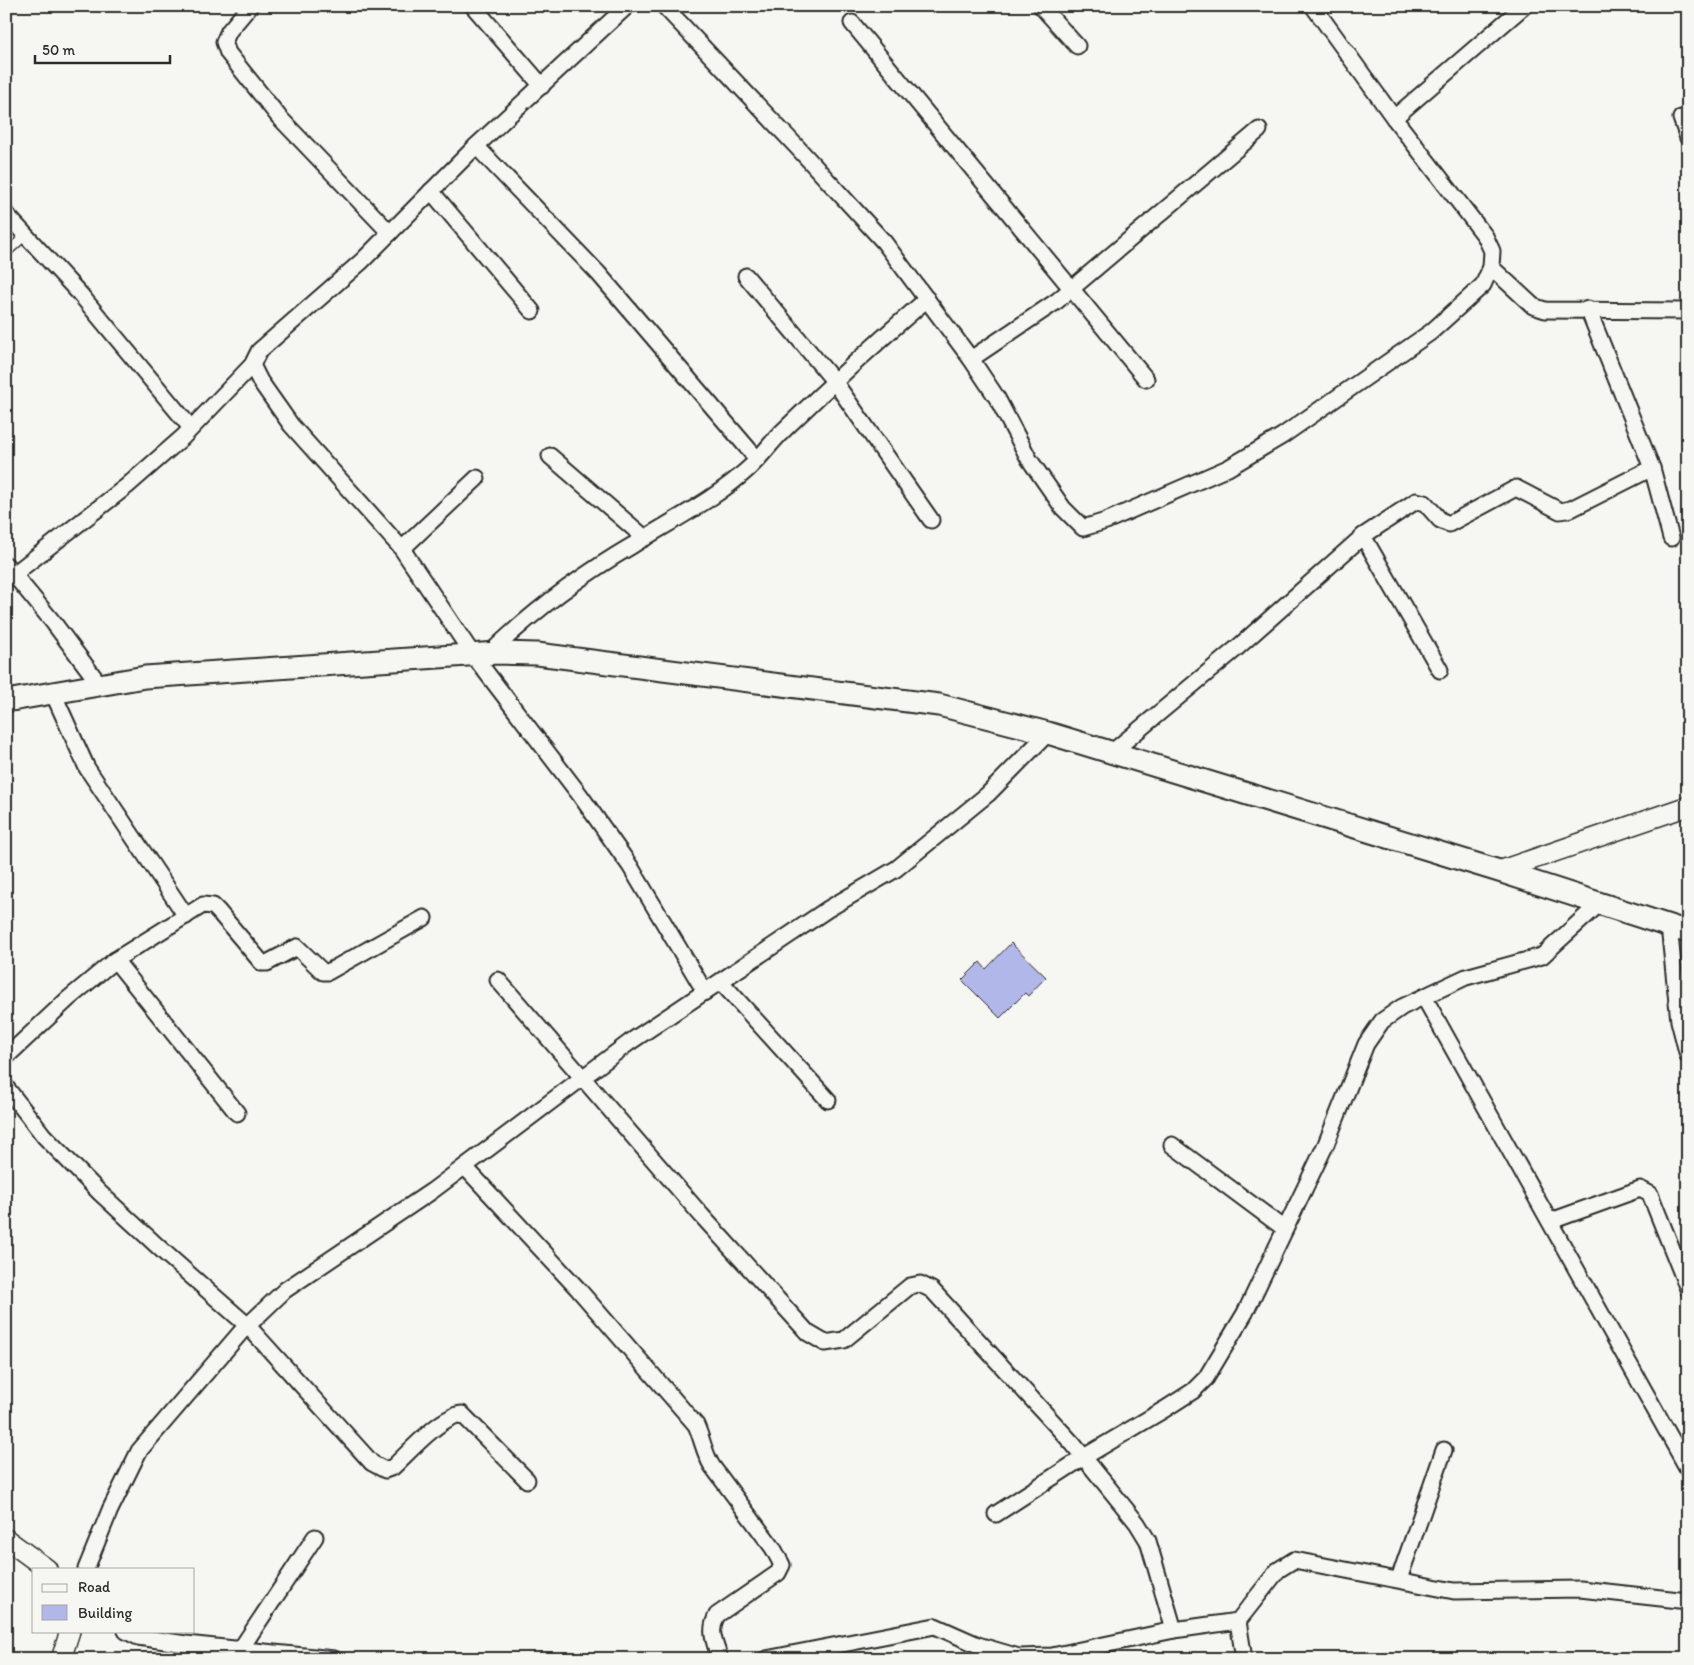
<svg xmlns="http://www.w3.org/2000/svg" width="1694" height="1665" font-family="Itim,sans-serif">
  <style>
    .building { fill: #b1b8e9; stroke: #2b2b2b }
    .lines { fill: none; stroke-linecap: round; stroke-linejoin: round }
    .service-casing { stroke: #2b2b2b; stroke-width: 11 }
    .minor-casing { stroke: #2b2b2b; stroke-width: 19 }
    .tertiary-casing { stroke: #2b2b2b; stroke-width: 22 }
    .secondary-casing { stroke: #2b2b2b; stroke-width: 25 }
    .service { stroke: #f6f6f2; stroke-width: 8 }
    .minor { stroke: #f6f6f2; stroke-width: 15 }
    .tertiary { stroke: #f6f6f2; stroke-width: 19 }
    .secondary { stroke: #f6f6f2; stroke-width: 21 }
  </style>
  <rect width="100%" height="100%" fill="#f6f6f2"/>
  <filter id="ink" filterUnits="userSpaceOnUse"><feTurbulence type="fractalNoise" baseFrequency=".02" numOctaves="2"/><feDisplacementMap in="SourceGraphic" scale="10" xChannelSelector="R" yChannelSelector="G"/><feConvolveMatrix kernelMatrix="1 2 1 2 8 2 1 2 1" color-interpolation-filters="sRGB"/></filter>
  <g filter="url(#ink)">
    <!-- building -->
    <polygon class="building" points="1011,943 1046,977 1028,996 1025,993 1000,1018 962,980 980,962 986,969"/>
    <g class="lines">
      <defs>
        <polyline id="service" points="6,253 26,235"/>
        <g id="minor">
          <polyline points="250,6 229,31 224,42 228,53 279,117 390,233"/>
          <polyline points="473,6 542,86"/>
          <polyline points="627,6 476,146 362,261 259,351 252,365 260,381 291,425 402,549 473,655 580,795 630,866 705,992"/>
          <polyline points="664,6 797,147 884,242 971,359 997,398 1029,459 1063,508 1083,528 1106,521 1228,468 1282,436 1431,332 1483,285 1491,267 1492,251 1485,236 1394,118 1313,6"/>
          <polyline points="1041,6 1077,46"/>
          <polyline points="852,23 1146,379"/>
          <polyline points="1394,118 1524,6"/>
          <polyline points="1681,118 1688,138"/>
          <polyline points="476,146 598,273 757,459"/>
          <polyline points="431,191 532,311"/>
          <polyline points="6,214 80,294 191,428"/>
          <polyline points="1491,267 1533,306 1545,310 1688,311"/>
          <polyline points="746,276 834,381 931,520"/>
          <polyline points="1588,309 1652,468 1671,538"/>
          <polyline points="971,359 1057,301 1259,130"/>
          <polyline points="550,456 645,538"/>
          <polyline points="1363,536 1440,670"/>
          <polyline points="402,549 477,478"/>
          <polyline points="6,565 53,622 100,685"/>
          <polyline points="14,574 127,486 183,437 252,365"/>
          <path d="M489,654C533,611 580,576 633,545C671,521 716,499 749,468C762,456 772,441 785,429C831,384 878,341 927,299"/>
          <polyline points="53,693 87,768 186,916"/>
          <polyline points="1111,753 1237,648 1363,536 1416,501 1425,503 1440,520 1449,524 1516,488 1560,511 1571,509 1652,468"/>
          <polyline points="1669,926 1679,1021 1688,1056"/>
          <polyline points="115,960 237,1113"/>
          <polyline points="498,980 702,1216 808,1333 825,1343 844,1340 910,1286 920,1284 932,1290 1073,1444 1137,1523 1148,1541 1174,1630"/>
          <polyline points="721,982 828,1100"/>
          <polyline points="1424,997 1688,1469"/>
          <polyline points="6,1057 68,999 115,960 203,905 213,906 218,911 262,963 267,963 297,947 323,972 328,972 424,918"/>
          <path d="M6,1087L44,1136L100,1193L165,1253L248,1326L372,1463L385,1470L393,1467C409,1452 441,1416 462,1414L527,1480"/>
          <polyline points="1172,1145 1285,1229"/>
          <path d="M465,1167L578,1289L696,1425C702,1438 704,1453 712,1466L773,1548L782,1565L778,1573L717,1615C708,1631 715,1643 720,1659"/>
          <polyline points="1551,1221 1640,1189 1650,1194 1688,1289"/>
          <polyline points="996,1514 1084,1457 1165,1409 1193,1391 1206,1378 1245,1313 1326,1144 1366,1044 1382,1021 1402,1007 1466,977 1542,956 1599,904"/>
          <polyline points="86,1569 110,1510 139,1451 241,1332 285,1290 432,1191 630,1042 828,909 896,869 988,794 1048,733"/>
          <polyline points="1399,1579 1444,1450"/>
          <polyline points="1238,1621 1244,1659"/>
          <polyline points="126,1631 138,1637 186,1644 334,1659"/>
          <polyline points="240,1650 315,1537"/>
          <polyline points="766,1659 935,1626 978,1645 1019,1657 1052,1656 1174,1630 1238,1621 1278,1570 1294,1560 1454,1591 1580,1589 1688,1601"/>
        </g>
        <g id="tertiary">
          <polyline points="1499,871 1688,806"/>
          <polyline points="6,1539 47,1569"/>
          <polyline points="61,1659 70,1631"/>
        </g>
        <polyline id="secondary" points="6,701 145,677 497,653 537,654 939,705 1048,733 1499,871 1688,932"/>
      </defs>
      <!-- service casing -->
      <use href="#service" class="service-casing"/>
      <!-- minor casing -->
      <use href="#minor" class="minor-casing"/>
      <!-- tertiary casing -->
      <use href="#tertiary" class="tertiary-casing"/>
      <!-- secondary casing -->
      <use href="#secondary" class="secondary-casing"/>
      <!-- service -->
      <use href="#service" class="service"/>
      <!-- minor -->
      <use href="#minor" class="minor"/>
      <!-- tertiary -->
      <use href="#tertiary" class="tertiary"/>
      <!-- secondary -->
      <use href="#secondary" class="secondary"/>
    </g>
  </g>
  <!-- margin -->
  <rect width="1694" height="1665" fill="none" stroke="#f6f6f2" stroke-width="25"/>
  <rect x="12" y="12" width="1669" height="1640" fill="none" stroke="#2b2b2b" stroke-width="2" filter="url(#ink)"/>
  <!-- legend -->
  <rect x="32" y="1568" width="162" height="65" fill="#f6f6f2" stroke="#a5a5a2"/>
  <rect x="42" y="1584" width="25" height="8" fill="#f6f6f2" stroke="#a5a5a2"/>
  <text x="78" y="1592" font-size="15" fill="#2b2b2b">Road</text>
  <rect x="42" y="1605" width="25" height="15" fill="#b1b8e9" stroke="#a5a5a2"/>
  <text x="78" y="1618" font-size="15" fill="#2b2b2b">Building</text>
  <!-- scale -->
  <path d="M35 55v8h135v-8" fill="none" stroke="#2b2b2b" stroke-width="2.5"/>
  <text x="42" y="55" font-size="15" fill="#2b2b2b" stroke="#f6f6f2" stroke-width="4" paint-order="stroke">50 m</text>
</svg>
